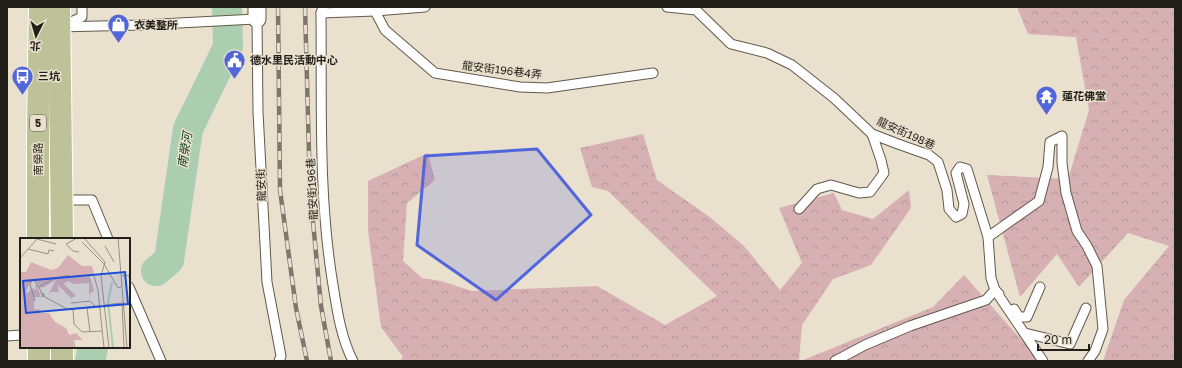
<svg xmlns="http://www.w3.org/2000/svg" width="1182" height="368" font-family="'Golos Text','Noto Sans TC',sans-serif">
  <style>
    .forest { fill: url(#forest-crowns) }
    .lines { fill: none; stroke-linecap: round; stroke-linejoin: round }
    .river { stroke: #abceb0; stroke-width: 30 }
    .service-casing { stroke: #62594a; stroke-width: 11 }
    .minor-casing { stroke: #62594a; stroke-width: 19 }
    .primary-casing { stroke: #fff; stroke-width: 24 }
    .service { stroke: #fff; stroke-width: 9 }
    .minor { stroke: #fff; stroke-width: 17 }
    .primary { stroke: #bdc299; stroke-width: 22 }
    .rail-casing { stroke: #7e786c; stroke-width: 4.5 }
    .rail { stroke: #eae0ce; stroke-width: 3; stroke-dasharray: 9; stroke-linecap: butt }
    .marked { fill: #5266dc; fill-opacity: 0.2; stroke: #5266dc; stroke-width: 3; stroke-linejoin: round }
    .labels { text-anchor: middle; stroke-width: 3; stroke-linejoin: round; paint-order: stroke }
    .shield { fill: #eae0ce; stroke: #5e594f; stroke-width: 1 }
    .shield-label { font-size: 10px; font-weight: bold; fill: #221f18 }
    .poi-label { font-size: 11px; font-weight: bold; fill: #221f18; stroke: #eae0ce; text-anchor: start }
    .street-label { font-size: 11px; fill: #221f18; stroke: #eae0ce }
    .water-label { font-size: 12px; font-style: italic; fill: #09411a; stroke: #eae0ce }
    .inset-river { fill: none; stroke: #abceb0; stroke-width: 2 }
    .inset-road { fill: none; stroke: #9a9385; stroke-width: 1 }
    .view { fill: #1d4ed8; fill-opacity: 0.15; stroke: #1d4ed8; stroke-width: 2 }
    .inset-edge { fill: none; stroke: #221f18; stroke-width: 2 }
  </style>
  <defs>
    <pattern id="forest-crowns" width="20" height="18" patternUnits="userSpaceOnUse"><rect width="20" height="18" fill="#d6b0b3"/><path d="M2 6a3 3 0 1 1 6 0M12 15a3 3 0 1 1 6 0" fill="none" stroke="#b79799"/></pattern>
  </defs>
  <rect width="100%" height="100%" fill="#eae0ce"/>
  <!-- forest -->
  <g class="forest">
    <polygon points="1017,7 1175,7 1175,361 1103,361 1124,300 1169,246 1128,233 1079,287 1057,254 1020,297 987,175 1068,179 1089,110 1076,37 1028,34"/>
    <polygon points="643,134 657,180 711,218 744,246 780,290 802,263 779,208 834,193 842,210 873,219 909,190 911,208 871,265 833,279 802,325 799,361 400,361 403,357 381,327 368,231 368,181 428,153 435,180 407,203 403,261 422,278 441,281 472,291 597,286 665,325 717,296 608,191 592,187 580,148"/>
    <polygon points="964,275 1040,361 801,361 933,307"/>
  </g>
  <g class="lines">
    <!-- river -->
    <g class="river">
      <polyline points="156,271 169,260 188,129 228,47 227,7"/>
      <polyline points="90,361 93,347"/>
    </g>
    <defs>
      <g id="service">
        <path d="M323,7L321,13C322,104 318,195 333,285C337,310 341,338 353,361"/>
        <polyline points="667,7 696,10 731,44 767,53 792,65 834,98 872,134 898,144 929,155 938,162 947,190 949,209 956,217 962,214 964,204 956,173 960,167 967,169 988,237 991,278 995,290 1043,361"/>
        <polyline points="375,11 385,30 435,73 520,87 547,88 653,73"/>
        <polyline points="321,13 375,11 425,7"/>
        <polyline points="64,25 82,17 82,7"/>
        <polyline points="58,27 140,25 257,19 258,112 267,282 281,356 279,361"/>
        <polyline points="62,200 92,200 108,239"/>
        <polyline points="799,209 817,189 831,185 859,193 870,192 884,173 881,160 872,134"/>
        <polyline points="988,237 1039,201 1048,167 1050,142 1062,136 1062,163 1066,193 1077,231 1087,246 1097,266 1103,329 1095,351 1088,361"/>
        <polyline points="129,287 161,361"/>
        <polyline points="1014,309 1019,317 1027,317 1040,287"/>
        <polyline points="1025,333 1070,344 1086,308"/>
        <polyline points="7,336 21,335"/>
        <polyline points="835,361 865,345 910,326 986,300 995,290 999,294"/>
      </g>
      <polyline id="minor" points="257,7 257,19"/>
      <g id="primary">
        <polyline points="59,7 62,239"/>
        <polyline points="38,239 38,131 40,7"/>
        <polyline points="39,347 39,361"/>
        <polyline points="62,347 62,361"/>
      </g>
    </defs>
    <!-- service casing -->
    <use href="#service" class="service-casing"/>
    <!-- minor casing -->
    <use href="#minor" class="minor-casing"/>
    <!-- primary casing -->
    <use href="#primary" class="primary-casing"/>
    <!-- service -->
    <use href="#service" class="service"/>
    <!-- minor -->
    <use href="#minor" class="minor"/>
    <!-- primary -->
    <use href="#primary" class="primary"/>
    <defs>
      <g id="rail">
        <polyline points="278,7 280,190 296,308 307,361"/>
        <polyline points="305,7 310,190 321,306 331,361"/>
      </g>
    </defs>
    <!-- rail casing -->
    <use href="#rail" class="rail-casing"/>
    <!-- rail -->
    <use href="#rail" class="rail"/>
  </g>
  <!-- marked area -->
  <path class="marked" d="M537,149L591,215L496,300L417,245L425,156Z"/>
  <!-- icons -->
  <defs>
    <symbol id="shop-pin" viewBox="-11 -11 22 30"><path d="M0 17L-7.5 6A9.5 9.5 0 1 1 7.5 6Z" fill="#5266dc" stroke="#eae0ce"/><path d="M-5-2.5h2.3a2.7 3.5 0 0 1 5.4 0H5L5.5 6h-11ZM-1.5-2.5h3a1.5 2.3 0 0 0-3 0Z" fill="#fff"/></symbol>
    <symbol id="civic-pin" viewBox="-11 -11 22 30"><path d="M0 17L-7.5 6A9.5 9.5 0 1 1 7.5 6Z" fill="#5266dc" stroke="#eae0ce"/><path d="M-.6-6.5H3V-4.5H.6V-3L4-1V1h2V6H-6V1h2V-1L-.6-3ZM-1.2 2.5V6h2.4V2.5Z" fill="#fff"/></symbol>
    <symbol id="bus-pin" viewBox="-11 -11 22 30"><path d="M0 17L-7.5 6A9.5 9.5 0 1 1 7.5 6Z" fill="#5266dc" stroke="#eae0ce"/><path d="M-5-6H5V4H4V6H2V4H-2V6H-4V4H-5ZM-3.5-4V0h7V-4ZM-3.5 1.2v1.5H-2V1.2ZM2 1.2v1.5H3.5V1.2Z" fill="#fff"/></symbol>
    <symbol id="temple-pin" viewBox="-11 -11 22 30"><path d="M0 17L-7.5 6A9.5 9.5 0 1 1 7.5 6Z" fill="#5266dc" stroke="#eae0ce"/><path d="M0-6L5-2H3V0L6.5 2.5H4V6H1.5V3h-3V6H-4V2.5H-6.5L-3 0V-2H-5Z" fill="#fff"/></symbol>
  </defs>
  <g fill-rule="evenodd">
    <use href="#shop-pin" x="106" y="12" width="25" height="34"/>
    <use href="#civic-pin" x="222" y="48" width="25" height="34"/>
    <use href="#bus-pin" x="10" y="64" width="25" height="34"/>
    <use href="#temple-pin" x="1034" y="84" width="25" height="34"/>
  </g>
  <g class="labels">
    <!-- shield labels -->
    <rect class="shield" x="30" y="115" width="16" height="16" rx="3"/>
    <g class="shield-label">
      <text x="38" y="127">5</text>
    </g>
    <!-- poi labels -->
    <g class="poi-label">
      <text x="134" y="29">衣美整所</text>
      <text x="250" y="64">德水里民活動中心</text>
      <text x="38" y="80">三坑</text>
      <text x="1062" y="100">蓮花佛堂</text>
    </g>
    <!-- street labels -->
    <g class="street-label">
      <text transform="translate(502 70) rotate(7)" y="4">龍安街196巷4弄</text>
      <text transform="translate(906 133) rotate(24)" y="4">龍安街198巷</text>
      <text transform="translate(38 159) rotate(-90)" y="4">南榮路</text>
      <text transform="translate(261 185) rotate(-93)" y="4">龍安街</text>
      <text transform="translate(312 189) rotate(-93)" y="4">龍安街196巷</text>
    </g>
    <!-- water labels -->
    <g class="water-label">
      <text transform="translate(185 150) rotate(-81)" y="4">南榮河</text>
    </g>
  </g>
  <!-- overview -->
  <g transform="translate(20 238)">
    <rect width="110" height="110" fill="#eae0ce"/>
    <path d="M48,17L62,28H72L74,34L70,38L74,53L69,56V45L54,46L48,43L44,46L56,58L51,60L38,47L39,54H31L28,57L36,42L22,50L13,41L5,54L8,55L12,50L15,52L17,48L21,59H14V71H19L21,75H29L35,84L46,90L49,97L56,95L63,102H54L56,110H0V34H6L11,24L31,32L38,30Z" fill="#d6b0b3"/>
    <path class="inset-river" d="M92,44L88,64L93,110"/>
    <path class="inset-road" d="M57,0L46,6L53,13L59,14M64,0L85,24L81,38L89,110M98,0L107,110M17,1L36,6M62,4L84,26L98,50L101,49M85,8L94,24M8,11L28,16L29,12L34,13M0,20L18,0M73,35L78,52L84,110M102,38L109,37L110,47M16,49L17,47L19,49L35,40L49,37M15,63L10,46L13,41L19,49L23,59V55L25,59L47,71L80,68M102,64L104,110M51,65L70,63L75,68M85,67L101,65M67,70L70,94M53,71L54,86L62,94L82,93"/>
    <path class="view" d="M105,34L108,66L6,75L3,43Z"/>
    <rect width="110" height="110" class="inset-edge"/>
  </g>
  <!-- border -->
  <rect width="1182" height="368" fill="none" stroke="#221f18" stroke-width="16"/>
  <!-- north arrow -->
  <g transform="translate(36 36) rotate(185)" stroke="#eae0ce" stroke-width="3" paint-order="stroke">
  <path d="M0-3L7 15L0 10L-7 15Z" fill="#221f18"/>
  <text y="-6" font-size="11" font-weight="bold" text-anchor="middle" fill="#221f18">北</text>
  </g>
  <!-- scale -->
  <path d="M1038 344v6h51v-6" fill="none" stroke="#221f18" stroke-width="2"/>
  <text x="1044" y="344" font-size="12" fill="#221f18" stroke="#eae0ce" stroke-width="3" paint-order="stroke">20 m</text>
</svg>
